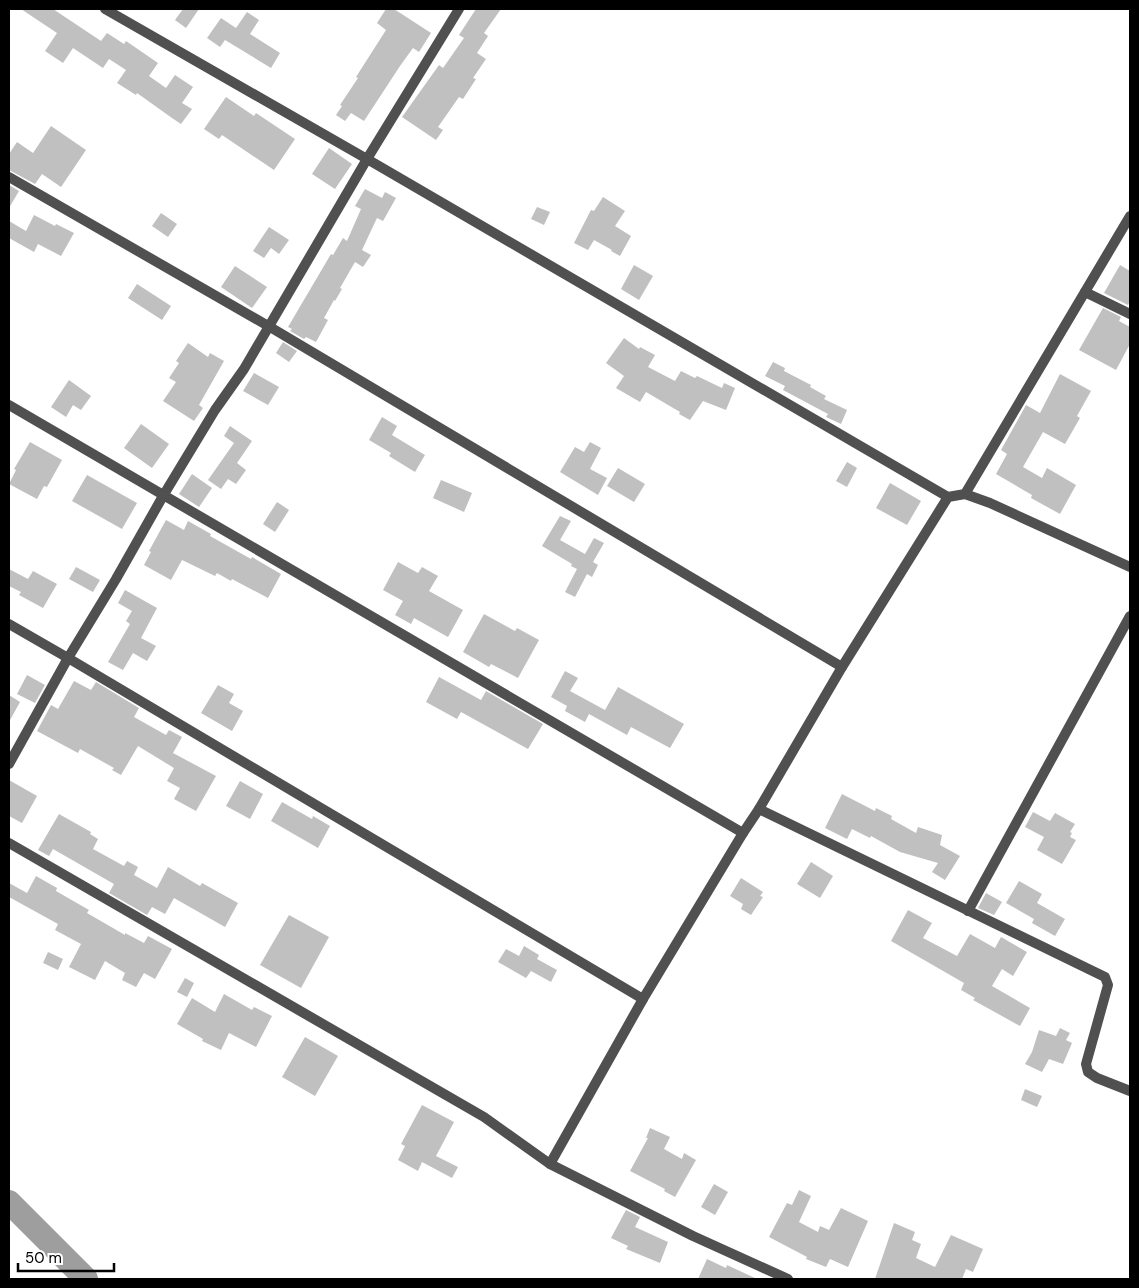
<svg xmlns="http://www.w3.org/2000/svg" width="1139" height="1288" font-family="'DM Sans',sans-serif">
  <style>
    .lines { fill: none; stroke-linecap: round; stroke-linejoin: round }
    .river { stroke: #9e9e9e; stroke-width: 24 }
    .building { fill: #c0c0c0 }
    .minor { stroke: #505050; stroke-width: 10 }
  </style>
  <rect width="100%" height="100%" fill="#fff"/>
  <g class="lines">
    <!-- river -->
    <polyline class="river" points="9,1202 86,1279"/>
  </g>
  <!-- building -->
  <g class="building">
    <polygon points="21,9 53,9 101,41 107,33 124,44 126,41 158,63 149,76 166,88 175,75 193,87 182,103 192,109 181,124 172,118 137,93 136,95 117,83 126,70 109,59 103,68 73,48 63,63 45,51 57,33"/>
    <polygon points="183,9 199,9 186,28 175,20"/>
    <polygon points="386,9 394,9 431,33 419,52 413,48 400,66 364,121 351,113 345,121 336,115 342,106 340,105 358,78 356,77 386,30 377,23"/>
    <polygon points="476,9 501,9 484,33 488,36 477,53 486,59 473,78 476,79 463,99 459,97 438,127 443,130 436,140 402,117 439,65 443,68 464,38 459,35"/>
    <polygon points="247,12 259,20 250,34 280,53 271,68 225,40 220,47 207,38 221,18 236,28"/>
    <polygon points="226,97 254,116 256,113 295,139 274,170 222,135 219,139 204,129"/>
    <polygon points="51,126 86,150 61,187 42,174 35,184 9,170 9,154 17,142 33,153"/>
    <polygon points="329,148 352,164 335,189 312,174"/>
    <polygon points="9,185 19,191 9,208"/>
    <polygon points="365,189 382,198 385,192 396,198 383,221 377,218 362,250 371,255 363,267 355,262 340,288 342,289 335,301 334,300 324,318 328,320 316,342 306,337 304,339 290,331 292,329 288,327 331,254 333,255 343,238 347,241 361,209 355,206"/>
    <polygon points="603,197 625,211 615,226 631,236 620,256 611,251 612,250 594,240 588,250 574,243 591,210 594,211"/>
    <polygon points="537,207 550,212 544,225 531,219"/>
    <polygon points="161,213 177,224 168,237 152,226"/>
    <polygon points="34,215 55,226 56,224 74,233 61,256 38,244 34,252 9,238 9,221 26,231"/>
    <polygon points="269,227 289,240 279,254 271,248 264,258 253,251"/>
    <polygon points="634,265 653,276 639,300 621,289"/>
    <polygon points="1120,265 1130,271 1130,301 1128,305 1104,293"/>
    <polygon points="235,266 267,287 252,308 221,287"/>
    <polygon points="137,284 171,306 162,320 128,298"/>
    <polygon points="1103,308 1121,317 1119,321 1130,327 1130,344 1116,370 1079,350"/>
    <polygon points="624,338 639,349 640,347 655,355 648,367 675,381 681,371 695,378 697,376 722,388 724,383 735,388 726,410 703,401 690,420 679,414 680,412 646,392 640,402 616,388 624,376 606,363"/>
    <polygon points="283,342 297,351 289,362 276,353"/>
    <polygon points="188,343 208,357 210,353 224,361 199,405 203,408 194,421 163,401 176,382 169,378 179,363 176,361"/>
    <polygon points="773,362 785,368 784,371 811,385 810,387 826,396 824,399 847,410 841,424 826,417 828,414 783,390 785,386 765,376"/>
    <polygon points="254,373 279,387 268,405 243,391"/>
    <polygon points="1060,374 1091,391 1077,416 1080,418 1065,444 1043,432 1023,467 1042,478 1047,468 1076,485 1060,514 1031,498 1032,495 996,474 1007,454 1001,450 1026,405 1040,413"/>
    <polygon points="69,380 91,396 81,410 73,405 66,417 51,407"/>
    <polygon points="382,417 397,426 392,435 425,455 415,472 389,456 391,453 369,440"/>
    <polygon points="141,424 169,444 152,468 124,448"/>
    <polygon points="230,426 252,441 237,463 246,470 236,484 228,479 221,489 208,480 234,443 224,436"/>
    <polygon points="30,442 62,460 47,487 44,486 37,499 9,484 16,470 14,469"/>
    <polygon points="590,442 601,448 590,469 607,478 598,495 560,472 575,447 584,452"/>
    <polygon points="847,462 857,468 847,487 836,481"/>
    <polygon points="618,468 645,484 634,502 607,486"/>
    <polygon points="192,474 212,488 199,507 179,494"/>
    <polygon points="87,475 137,503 122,529 72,501"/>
    <polygon points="441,480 472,493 464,512 433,498"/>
    <polygon points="890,483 921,501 907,525 876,508"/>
    <polygon points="277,502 289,510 275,532 263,524"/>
    <polygon points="560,516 571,521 560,540 585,554 594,538 604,543 593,562 598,565 592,577 587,574 575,597 565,592 577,569 571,566 572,564 542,546"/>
    <polygon points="166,520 184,530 188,521 211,534 210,536 251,559 252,557 281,574 268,598 232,579 231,581 217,573 215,576 182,560 171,580 144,565 151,552 149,551"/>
    <polygon points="398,562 418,573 422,567 438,576 429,591 463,610 448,637 414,618 411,624 395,615 403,601 383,590"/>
    <polygon points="76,567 100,580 93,592 69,579"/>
    <polygon points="9,569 28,579 33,571 57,584 43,608 19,595 21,592 9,586"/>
    <polygon points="125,590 157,608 141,638 156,646 147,661 133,653 123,670 108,662 130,624 126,621 132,611 118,603"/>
    <polygon points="484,614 515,631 517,628 539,640 518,678 491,664 489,667 463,652"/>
    <polygon points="565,671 578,678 570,691 605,710 618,687 684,724 670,748 631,727 627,735 589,714 585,722 565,711 567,706 551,697"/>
    <polygon points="27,675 45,685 35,703 17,694"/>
    <polygon points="439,677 481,700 486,691 543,724 528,749 461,712 457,719 426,702"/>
    <polygon points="74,681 91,690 96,682 139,708 134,717 166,735 169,730 182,737 173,753 216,776 196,811 174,799 180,788 167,781 174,768 138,746 121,775 112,770 114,768 80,749 78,753 37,731 51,705 58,709"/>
    <polygon points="218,685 234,694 229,703 243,711 232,731 201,713"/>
    <polygon points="9,695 20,702 9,722"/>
    <polygon points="9,780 37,796 22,823 9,816"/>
    <polygon points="240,781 263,794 250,819 226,806"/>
    <polygon points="842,794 875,811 876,808 892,816 891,819 916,833 918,827 942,835 940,845 960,856 945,880 932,872 938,863 900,852 871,836 870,838 852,829 847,839 825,828"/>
    <polygon points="282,802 312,819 313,816 330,826 318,848 271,821"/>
    <polygon points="1033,812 1050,821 1055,813 1075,824 1070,832 1072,833 1070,837 1076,840 1062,864 1037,850 1044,837 1025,827"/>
    <polygon points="59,814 91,832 90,834 98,839 93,849 124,866 127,861 138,867 134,875 157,888 168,867 200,886 202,883 238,903 225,927 174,898 165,914 152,907 147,915 109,893 114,884 53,849 49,856 38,850"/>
    <polygon points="811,862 833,876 820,898 797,884"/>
    <polygon points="36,876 57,888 56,891 89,910 87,913 125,935 125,933 144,943 148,936 172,949 155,979 144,973 136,987 122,980 125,973 105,961 95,980 69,967 81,944 55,930 58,924 9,897 9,883 27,893"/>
    <polygon points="741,878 763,892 760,896 763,897 751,915 741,909 743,904 730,896"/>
    <polygon points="1019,881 1042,894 1037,903 1065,919 1055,936 1032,923 1034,919 1006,903"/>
    <polygon points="986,893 1002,902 994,915 978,908"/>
    <polygon points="908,910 932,923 923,938 957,956 970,934 995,948 1001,937 1027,952 1013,976 1002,969 992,986 1030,1008 1020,1026 973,1000 975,998 961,990 964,983 891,941"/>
    <polygon points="289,915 329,937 301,988 260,965"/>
    <polygon points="524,946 539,955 537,959 557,970 551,982 531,971 526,978 498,962 506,949 519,956"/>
    <polygon points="48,952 63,959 58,970 43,963"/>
    <polygon points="185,978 194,983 187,997 177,992"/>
    <polygon points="224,994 252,1010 254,1007 272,1016 256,1047 229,1033 221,1050 202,1041 203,1039 177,1024 192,998 215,1012"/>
    <polygon points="1060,1028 1070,1033 1066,1040 1072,1043 1063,1064 1049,1059 1042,1072 1025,1064 1032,1052 1039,1030 1056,1036"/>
    <polygon points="305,1037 338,1056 315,1096 282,1077"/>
    <polygon points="1025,1089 1042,1096 1037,1107 1021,1100"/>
    <polygon points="422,1105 454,1122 436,1156 458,1167 452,1178 422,1162 418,1171 398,1160 405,1146 401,1144"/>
    <polygon points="650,1128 670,1137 664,1149 682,1159 684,1153 696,1160 675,1197 664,1191 665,1189 630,1171 648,1138 646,1138"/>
    <polygon points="714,1184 728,1192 715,1215 701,1207"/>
    <polygon points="799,1190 811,1196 799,1222 818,1232 820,1226 829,1230 841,1208 868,1221 848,1267 830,1259 826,1267 806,1259 807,1257 769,1237 787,1203 792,1205"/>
    <polygon points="626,1210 640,1217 635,1227 668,1242 660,1263 626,1249 628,1246 611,1238"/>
    <polygon points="894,1223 915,1232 912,1240 921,1244 916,1258 935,1267 951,1235 983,1249 973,1272 966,1269 962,1279 875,1279"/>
    <polygon points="707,1259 726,1268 727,1265 757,1279 698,1279"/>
  </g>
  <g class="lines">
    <!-- minor -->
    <g class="minor">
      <polyline points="105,9 367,159 948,497"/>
      <polyline points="9,177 270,327 842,667"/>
      <polyline points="1085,292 1130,314"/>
      <polyline points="9,405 743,833"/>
      <polyline points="965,494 990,503 1130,567"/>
      <polyline points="9,624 68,658 643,999"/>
      <polyline points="9,764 68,658 116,579 163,496 215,410 244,369 367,159 459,9"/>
      <polyline points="759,809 1105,977 1108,985 1086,1064 1088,1072 1097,1078 1130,1091"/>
      <polyline points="9,843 484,1117 550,1164 693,1236 788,1279"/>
      <polyline points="968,911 1130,616"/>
      <polyline points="550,1164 643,999 743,833 759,809 842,667 948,497 965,494 1130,216"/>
    </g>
  </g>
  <!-- border -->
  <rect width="1139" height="1288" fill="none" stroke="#000000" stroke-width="20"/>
  <!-- scale -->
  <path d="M18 1263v8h96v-8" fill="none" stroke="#000000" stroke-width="2.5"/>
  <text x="25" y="1263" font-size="15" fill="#000000" stroke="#ffffff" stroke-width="4" paint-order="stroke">50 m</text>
</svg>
